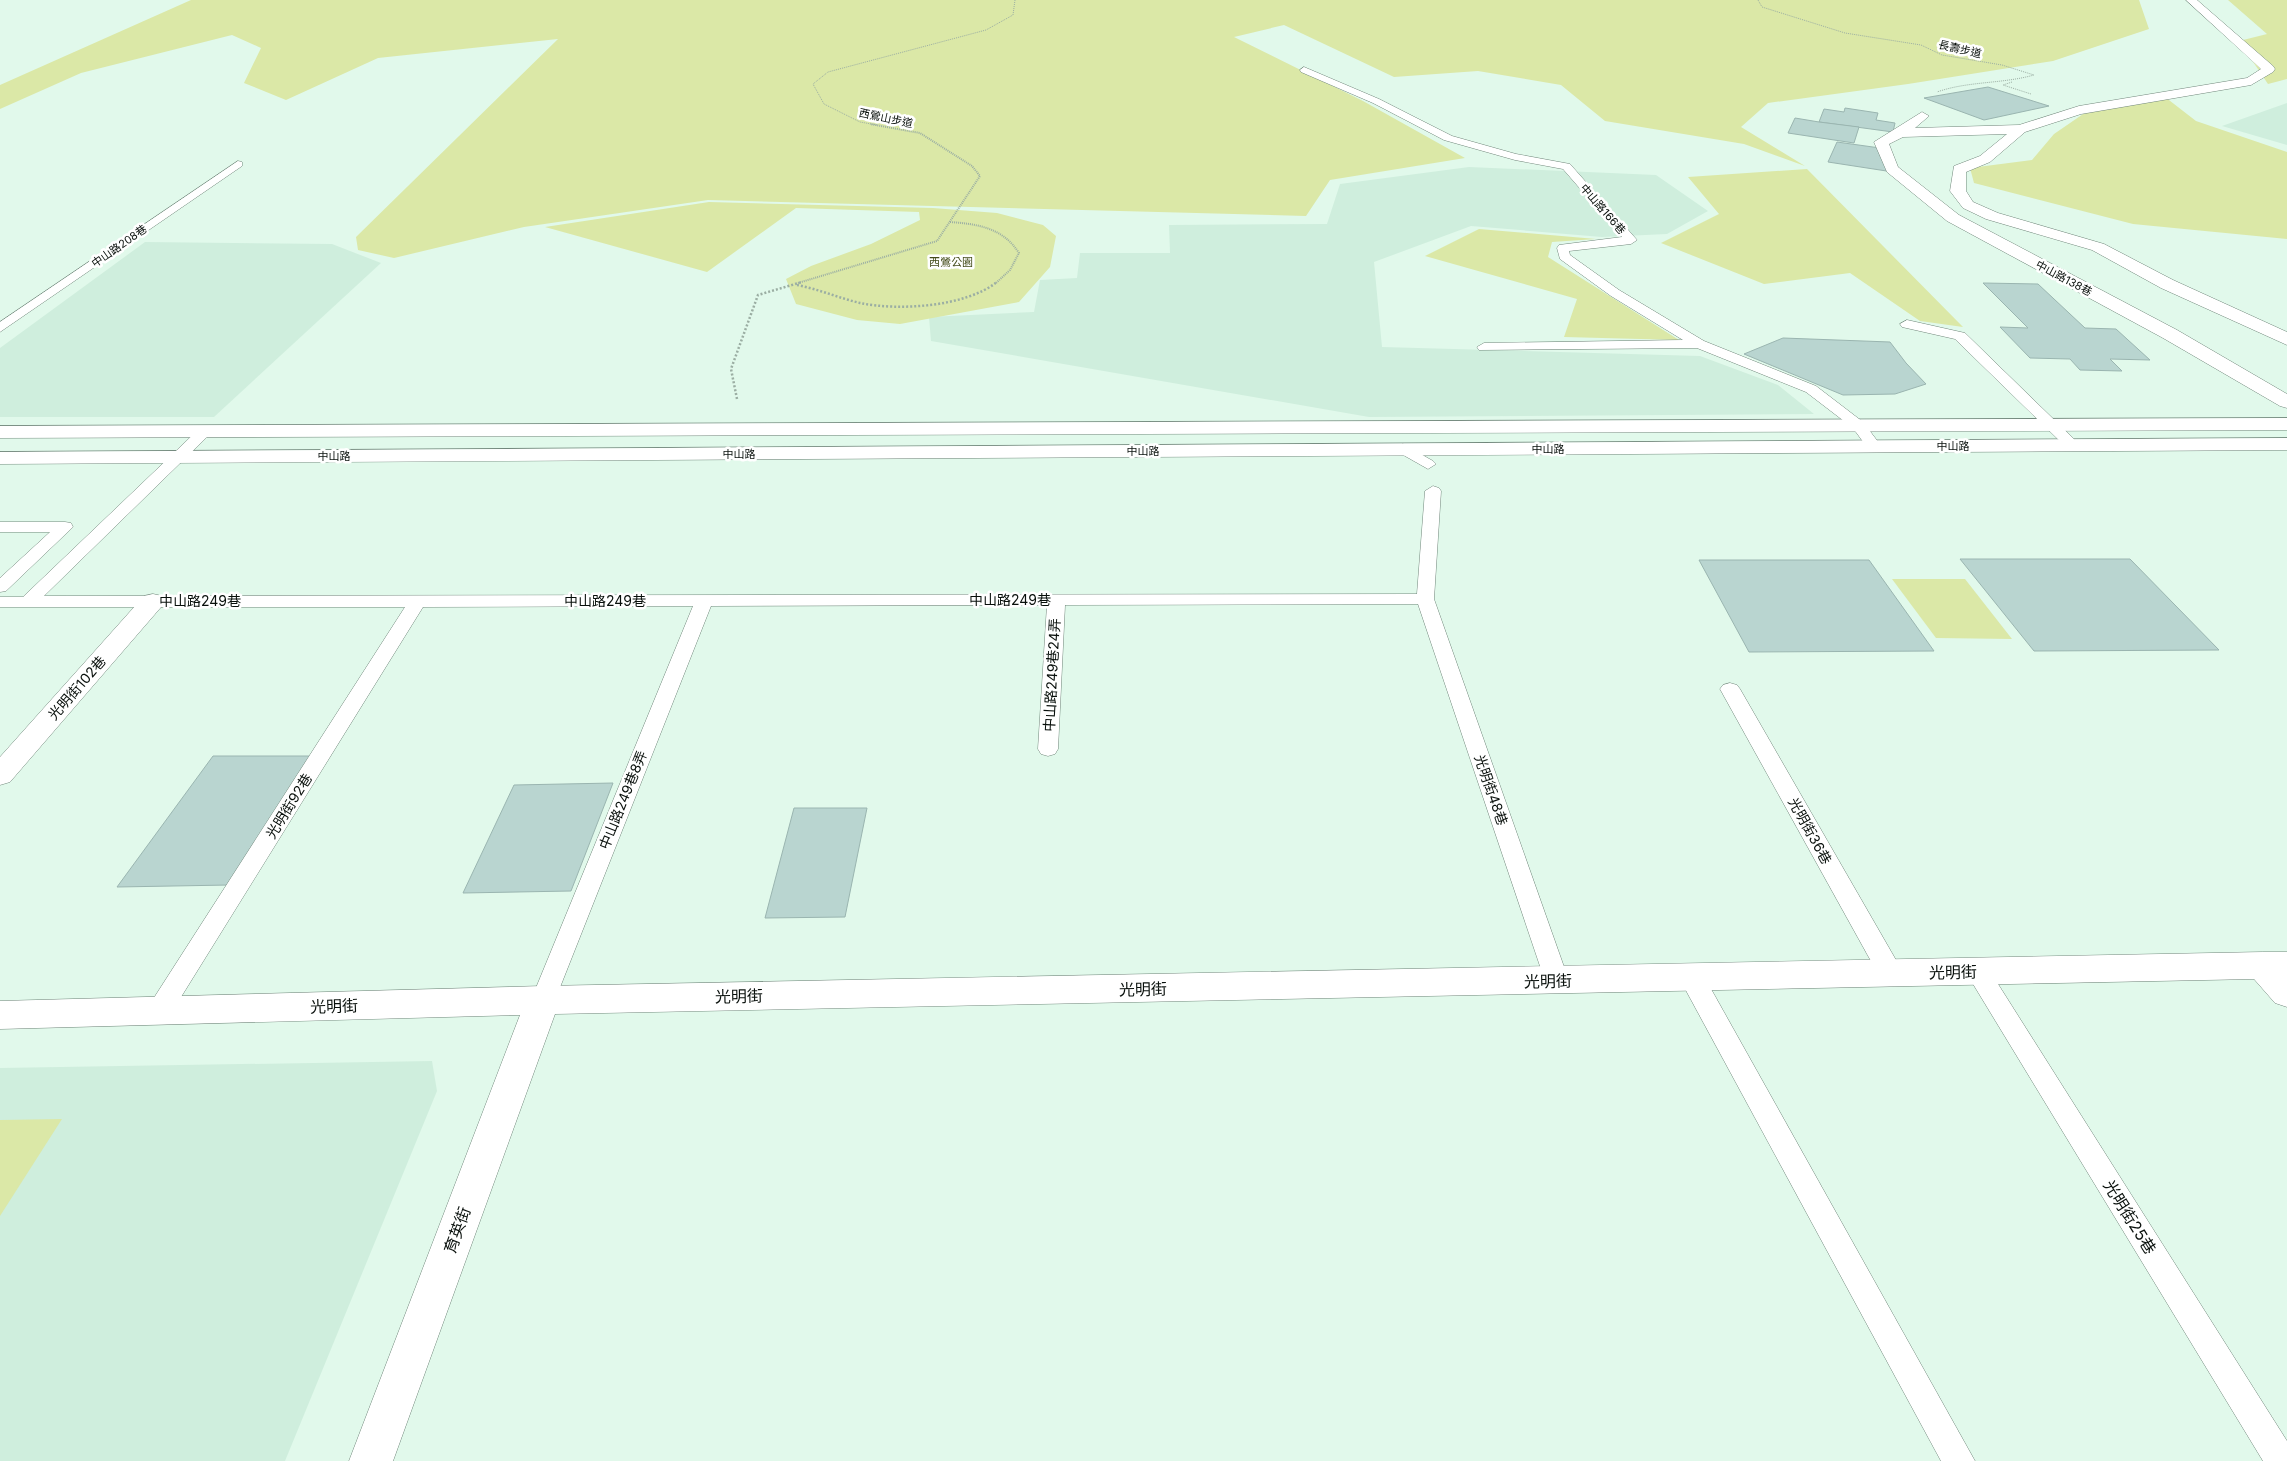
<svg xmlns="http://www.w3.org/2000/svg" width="2287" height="1461" font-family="Inter,'Noto Sans TC',sans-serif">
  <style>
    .built { fill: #cfeedd }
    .green { fill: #dbe8a7 }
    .building { fill: #b9d5d0; stroke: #9ab5b0 }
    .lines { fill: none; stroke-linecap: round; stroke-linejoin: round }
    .service-casing { stroke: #71877b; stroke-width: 1 }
    .minor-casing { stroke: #71877b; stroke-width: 1 }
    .tertiary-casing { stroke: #71877b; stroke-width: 1 }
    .path-far2 { stroke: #9baea3; stroke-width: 1; stroke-dasharray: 1 1; stroke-linecap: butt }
    .path-far1 { stroke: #9baea3; stroke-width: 2; stroke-dasharray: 1 1; stroke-linecap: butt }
    .path { stroke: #9baea3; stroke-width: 2.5; stroke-dasharray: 2 2; stroke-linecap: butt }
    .service { fill: #fff; fill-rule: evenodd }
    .minor { fill: #fff; fill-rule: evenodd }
    .tertiary { fill: #fff; fill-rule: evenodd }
    .labels { text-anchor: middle; stroke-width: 5; stroke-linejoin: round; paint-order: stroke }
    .far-street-label { font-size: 11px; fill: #080f0b; stroke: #fff }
    .far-park-label { font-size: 11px; fill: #434b19; stroke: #fff }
    .street-label { font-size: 14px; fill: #080f0b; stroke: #fff }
    .near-street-label { font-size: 16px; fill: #080f0b; stroke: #fff }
  </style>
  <rect width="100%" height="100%" fill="#e1f9eb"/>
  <!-- built -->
  <g class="built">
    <polygon points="2287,103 2287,145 2222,126"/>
    <polygon points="1469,167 1656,175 1708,211 1667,234 1602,237 1471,226 1374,262 1382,347 1700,356 1778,385 1814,414 1369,417 931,341 929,317 1034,312 1040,280 1077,278 1080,253 1170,253 1169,225 1327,224 1340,184"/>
    <polygon points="145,242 332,244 381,263 214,417 0,417 0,348"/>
    <polygon points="432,1061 437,1091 285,1461 0,1461 0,1068"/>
  </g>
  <!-- green -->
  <g class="green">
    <polygon points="191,0 2139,0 2149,29 2053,61 1908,84 1768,103 1741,127 1805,166 1744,144 1605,121 1561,85 1478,71 1394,77 1284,25 1234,37 1363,101 1465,158 1330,180 1306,216 708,200 524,227 394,258 358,250 356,237 558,39 378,58 286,100 244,83 261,48 232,35 81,73 0,109 0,85"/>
    <polygon points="2228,0 2287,0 2287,79 2268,84 2239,41 2267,34"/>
    <polygon points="2165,97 2196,121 2287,152 2287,239 2133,224 1974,183 1970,168 2032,160 2054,134 2089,110"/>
    <polygon points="1807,169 1963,327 1920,321 1850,273 1764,284 1661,243 1719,214 1688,177"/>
    <polygon points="709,202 933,208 997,213 1043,225 1056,236 1050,267 1019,302 900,324 857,320 796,304 786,279 811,266 871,244 920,220 919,212 796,208 707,272 545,227"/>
    <polygon points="1479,229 1596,239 1552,242 1548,257 1679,340 1564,337 1577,299 1425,256"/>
    <polygon points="1892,579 1965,579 2012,639 1936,638"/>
    <polygon points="62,1119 0,1216 0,1120"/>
  </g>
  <!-- building -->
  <g class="building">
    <polygon points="1988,87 2049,106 1984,120 1924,98"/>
    <polygon points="1845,108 1878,113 1876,120 1895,123 1893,132 1819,122 1824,109 1844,112"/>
    <polygon points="1795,118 1819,122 1859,127 1854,143 1788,133"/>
    <polygon points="1837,142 1880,148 1893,172 1828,162"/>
    <polygon points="1983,283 2038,284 2085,328 2116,329 2150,360 2110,359 2122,371 2080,370 2070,359 2030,358 2000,327 2028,328"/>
    <polygon points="1783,338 1890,342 1906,363 1926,384 1895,394 1843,395 1744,354"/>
    <polygon points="1960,559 2130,559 2219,650 2034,651"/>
    <polygon points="1699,560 1869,560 1934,651 1749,652"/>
    <polygon points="213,756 315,756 229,885 117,887"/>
    <polygon points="613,783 571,891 463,893 514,785"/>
    <polygon points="794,808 867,808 845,917 765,918"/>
  </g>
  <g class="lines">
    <defs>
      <g id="service">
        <polygon points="1304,67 1379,99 1452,136 1516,154 1570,164 1637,240 1631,244 1569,251 1570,255 1619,290 1704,341 1816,386 1863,422 1882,447 1874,452 1869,450 1853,428 1806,392 1697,348 1479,350 1477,347 1484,343 1683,340 1611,296 1560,259 1557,248 1559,245 1622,237 1563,169 1515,160 1444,140 1373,103 1301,72 1300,70"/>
        <polygon points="238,161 242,162 242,166 0,332 0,322"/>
        <polygon points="1907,320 1965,333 2077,442 2080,445 2077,448 2067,448 1955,339 1902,327 1900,324"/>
        <polygon points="204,427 212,432 209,435 44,596 1417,594 1425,491 1433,486 1439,488 1441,491 1434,599 1569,981 1566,988 1557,991 1548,988 1545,981 1418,604 1065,605 1058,749 1055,754 1048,756 1041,754 1038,749 1047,605 711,606 555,1000 552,1007 543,1010 534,1007 531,1000 693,606 423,607 168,1018 159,1021 150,1018 147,1011 150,1004 405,607 0,607 0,597 23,597 199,429"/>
        <polygon points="1403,444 1433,461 1436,464 1428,469 1398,452 1395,449"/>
        <polygon points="0,522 65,522 71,523 73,527 6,591 0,592 0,578 50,532 0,532"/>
        <polygon points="1730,683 1737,685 1740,689 1900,967 1903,974 1900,981 1891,984 1882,981 1720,689 1723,685"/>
        <polygon points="1978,962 1986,965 2287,1441 2287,1461 2263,1461 1970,979 1966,972 1970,965"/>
        <polygon points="1692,968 1701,971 1975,1461 1941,1461 1683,985 1680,978 1683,971"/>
      </g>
      <g id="minor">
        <polygon points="2186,0 2197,0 2273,66 2275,69 2273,72 2251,85 2081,114 2025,132 1990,162 1966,172 1966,191 1973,202 1998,213 2104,244 2173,280 2287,332 2287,345 2161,288 2092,250 1986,219 1963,208 1950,191 1954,166 1980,156 2007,134 1903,137 1889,144 1898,167 1959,215 2177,330 2287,394 2287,408 2280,406 2163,338 1947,221 1887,172 1874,142 1922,112 1929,116 1915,128 2019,125 2079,106 2247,78 2261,69"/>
        <polygon points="153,594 162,596 165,601 162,606 10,782 0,785 0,757 144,596"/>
        <polygon points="2263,952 2287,952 2287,1007 2275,1003 2254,979 555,1014 393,1461 349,1461 520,1015 0,1029 0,1001 543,986"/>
      </g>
      <g id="tertiary">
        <polygon points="2287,418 2287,430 0,438 0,426"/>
        <polygon points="2287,438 2287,450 0,464 0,452"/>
      </g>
    </defs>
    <!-- service casing -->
    <use href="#service" class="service-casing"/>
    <!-- minor casing -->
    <use href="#minor" class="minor-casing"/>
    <!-- tertiary casing -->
    <use href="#tertiary" class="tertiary-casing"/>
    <!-- path-far2 -->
    <g class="path-far2">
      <path d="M1758,0L1762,7L1845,33L1921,45L1942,55L2002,65L2034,75C2002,84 1968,81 1937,92"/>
      <polyline points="2012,82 2003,85 2031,94"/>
      <polyline points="877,125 860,122 824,104 813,84 828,72 986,30 1013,15 1015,0"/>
    </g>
    <!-- path-far1 -->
    <g class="path-far1">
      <path d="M950,222C978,224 1003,228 1019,253L1010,270L996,283"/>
      <polyline points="798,283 937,241 980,176 972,166 920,133 870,124"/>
    </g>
    <!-- path -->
    <g class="path">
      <path d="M797,285C818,289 839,298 860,303C899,311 965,307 997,282"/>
      <polyline points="737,399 731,369 758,295 802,282"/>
    </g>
    <!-- service -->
    <use href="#service" class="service"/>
    <!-- minor -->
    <use href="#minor" class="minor"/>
    <!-- tertiary -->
    <use href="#tertiary" class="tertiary"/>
  </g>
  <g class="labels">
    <!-- far-street labels -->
    <g class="far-street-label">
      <text transform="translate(1960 49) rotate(13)" y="4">長壽步道</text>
      <text transform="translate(886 118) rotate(12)" y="4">西鶯山步道</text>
      <text transform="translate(1603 209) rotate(49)" y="4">中山路166巷</text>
      <text transform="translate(119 246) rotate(-35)" y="4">中山路208巷</text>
      <text transform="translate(2064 278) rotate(28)" y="4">中山路138巷</text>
      <text x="1953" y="450">中山路</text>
      <text x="1548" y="453">中山路</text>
      <text x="1143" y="455">中山路</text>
      <text x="739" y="458">中山路</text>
      <text x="334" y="460">中山路</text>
    </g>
    <!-- far-park labels -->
    <g class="far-park-label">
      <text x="951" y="266">西鶯公園</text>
    </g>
    <!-- street labels -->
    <g class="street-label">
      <text x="1010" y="605">中山路249巷</text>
      <text x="200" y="606">中山路249巷</text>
      <text x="605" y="606">中山路249巷</text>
      <text transform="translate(1052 675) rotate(-87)" y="5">中山路249巷24弄</text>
      <text transform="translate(77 688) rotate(-49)" y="5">光明街102巷</text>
      <text transform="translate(1491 790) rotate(71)" y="5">光明街48巷</text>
      <text transform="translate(623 800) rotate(-68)" y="5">中山路249巷8弄</text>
      <text transform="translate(289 806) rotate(-58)" y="5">光明街92巷</text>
      <text transform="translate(1810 831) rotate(61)" y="5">光明街36巷</text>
    </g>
    <!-- near-street labels -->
    <g class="near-street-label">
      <text transform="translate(1953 972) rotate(-1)" y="6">光明街</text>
      <text transform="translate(1548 981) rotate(-1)" y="6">光明街</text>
      <text transform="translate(1143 989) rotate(-1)" y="6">光明街</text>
      <text transform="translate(739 996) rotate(-1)" y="6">光明街</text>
      <text transform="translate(334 1006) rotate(-2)" y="6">光明街</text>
      <text transform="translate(2130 1217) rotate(58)" y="6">光明街25巷</text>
      <text transform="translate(457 1230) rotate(-70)" y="6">育英街</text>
    </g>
  </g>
</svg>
